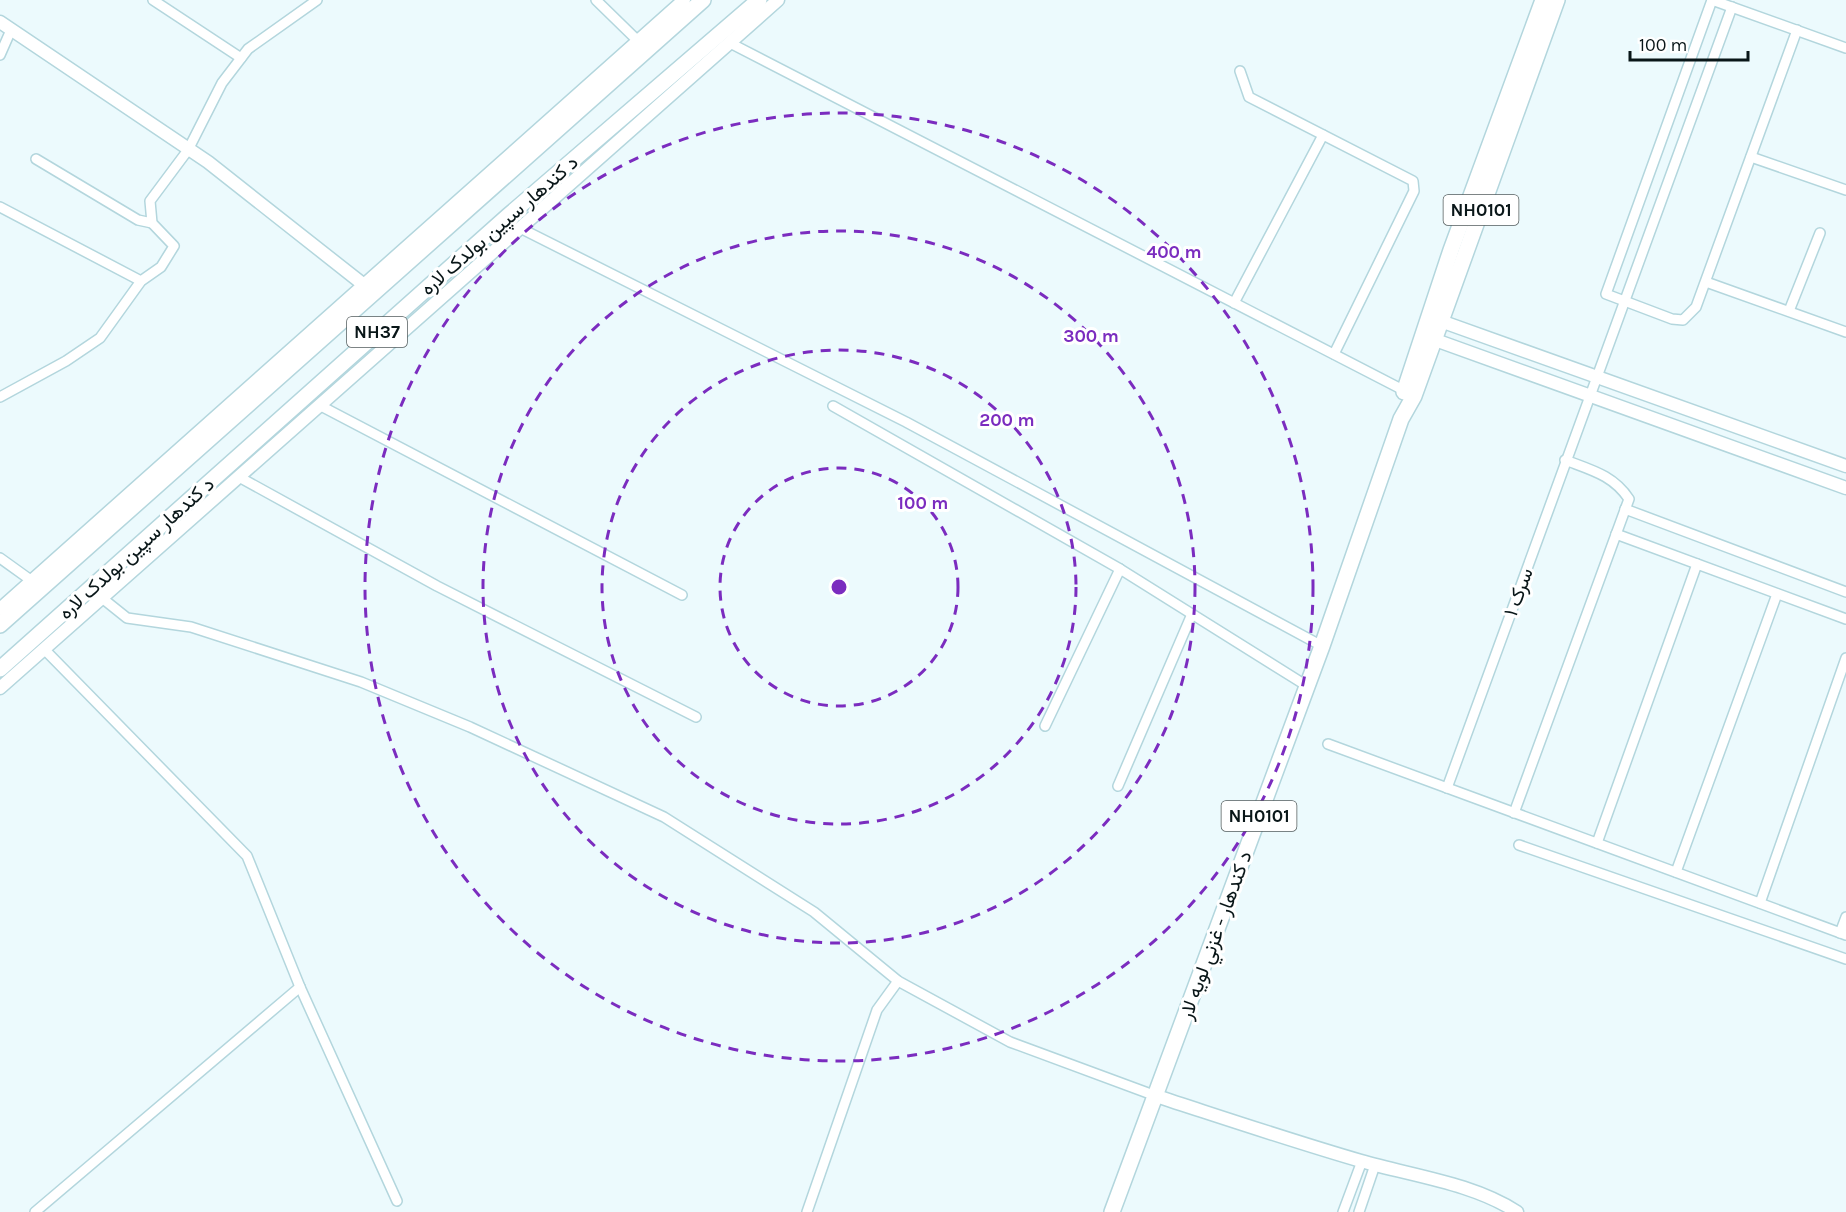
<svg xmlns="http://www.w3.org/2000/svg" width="1846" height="1212" font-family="Karla,Vazirmatn,sans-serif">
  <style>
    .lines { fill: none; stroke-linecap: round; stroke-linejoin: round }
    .minor-casing { stroke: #b3d6dd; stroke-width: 12 }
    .tertiary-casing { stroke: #b3d6dd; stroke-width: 15 }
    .trunk-casing { stroke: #b3d6dd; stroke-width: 18 }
    .minor { stroke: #fff; stroke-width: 9 }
    .tertiary { stroke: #fff; stroke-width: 12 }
    .trunk { stroke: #fff; stroke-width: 15 }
    .ring { fill: none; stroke: #7b2cbf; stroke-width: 3; stroke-dasharray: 10 8 }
    .labels { text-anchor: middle; stroke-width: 6; stroke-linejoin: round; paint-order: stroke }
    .shield { fill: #fff; stroke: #535c5d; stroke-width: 1.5 }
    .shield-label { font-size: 18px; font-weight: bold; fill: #091618 }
    .street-label { font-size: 20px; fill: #091618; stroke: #fff }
    .centre { fill: #7b2cbf; stroke: #fff; stroke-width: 3 }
    .ring-label { font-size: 18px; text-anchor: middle; font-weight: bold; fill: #7b2cbf; stroke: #fff; stroke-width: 6; stroke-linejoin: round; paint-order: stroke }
  </style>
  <rect width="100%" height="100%" fill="#ecfafd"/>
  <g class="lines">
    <defs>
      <g id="minor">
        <polyline points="153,0 241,58"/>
        <polyline points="596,0 638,41"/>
        <polyline points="1712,0 1606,294 1672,319 1683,320 1696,307 1797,30"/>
        <polyline points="1712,0 1846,48"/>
        <polyline points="730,43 1409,393"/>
        <polyline points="0,55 11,30"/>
        <polyline points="1240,71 1249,97 1413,181 1414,191 1334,354"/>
        <polyline points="1751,157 1846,190"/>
        <polyline points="36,159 138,220 152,223"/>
        <polyline points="0,207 141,281"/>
        <polyline points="520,228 906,422 1322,646"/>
        <polyline points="1706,282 1846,332"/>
        <polyline points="1234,303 1323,135"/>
        <polyline points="1789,311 1820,233"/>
        <polyline points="0,397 66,361 100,338 141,281 161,267 174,246 152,223 150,201 188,150 222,83 248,49 317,0"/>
        <polyline points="319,405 682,595"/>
        <polyline points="833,406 1120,569 1307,686"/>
        <polyline points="239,477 437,586 696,717"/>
        <polyline points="1625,509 1846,592"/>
        <polyline points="1616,534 1846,619"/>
        <polyline points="0,558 32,581"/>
        <polyline points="102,598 127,618 191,627 361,682 470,727 664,817 814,912 898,981 1010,1042 1156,1096"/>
        <polyline points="44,649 247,856 300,987 397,1201"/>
        <polyline points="1045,726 1120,569"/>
        <polyline points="1328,744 1846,935"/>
        <polyline points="1118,786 1192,614"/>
        <polyline points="1447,788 1732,7"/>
        <path d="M1514,813L1629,499C1613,475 1591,470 1565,460"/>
        <polyline points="1597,843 1697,564"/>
        <polyline points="1519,845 1846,959"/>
        <polyline points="1676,872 1777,594"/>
        <polyline points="1760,903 1846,658"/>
        <polyline points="1840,933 1846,917"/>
        <polyline points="35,1212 300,987"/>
        <polyline points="807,1212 877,1010 898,981"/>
        <polyline points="1343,1212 1362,1161"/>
        <polyline points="1359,1212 1375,1165"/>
      </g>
      <g id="tertiary">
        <polyline points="0,22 208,162 364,285"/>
        <polyline points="1435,319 1846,466"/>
        <polyline points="1427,337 1846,488"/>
        <polyline points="0,609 684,0"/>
        <polyline points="0,688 778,0"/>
        <path d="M1156,1096C1224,1118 1292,1141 1361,1161C1413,1176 1472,1183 1517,1212"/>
      </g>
      <g id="trunk">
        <polyline points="1404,392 1451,250 1543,0"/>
        <polyline points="0,625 703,0"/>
        <polyline points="0,669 508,216 759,0"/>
        <polyline points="1112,1212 1322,646 1401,419 1414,396 1557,0"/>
      </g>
    </defs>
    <!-- minor casing -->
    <use href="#minor" class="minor-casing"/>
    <!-- tertiary casing -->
    <use href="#tertiary" class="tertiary-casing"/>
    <!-- trunk casing -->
    <use href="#trunk" class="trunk-casing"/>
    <!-- minor -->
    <use href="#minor" class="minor"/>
    <!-- tertiary -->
    <use href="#tertiary" class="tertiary"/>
    <!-- trunk -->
    <use href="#trunk" class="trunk"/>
  </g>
  <!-- distance rings -->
  <g class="ring">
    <circle cx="839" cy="587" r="119"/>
    <circle cx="839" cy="587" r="237"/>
    <circle cx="839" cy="587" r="356"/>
    <circle cx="839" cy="587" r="474"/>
  </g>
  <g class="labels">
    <!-- shield labels -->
    <g class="shield">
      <rect x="1443.5" y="195" width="75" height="30" rx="4.5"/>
      <rect x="347" y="317" width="60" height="30" rx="4.5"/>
      <rect x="1221.5" y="801" width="75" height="30" rx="4.5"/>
    </g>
    <g class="shield-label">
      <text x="1481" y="216">NH0101</text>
      <text x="377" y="338">NH37</text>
      <text x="1259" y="822">NH0101</text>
    </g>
    <!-- street labels -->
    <g class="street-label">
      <text transform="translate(499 225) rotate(-41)" y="7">د کندهار سپین بولدک لاره</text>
      <text transform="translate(136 548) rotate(-42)" y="7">د کندهار سپین بولدک لاره</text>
      <text transform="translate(1518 592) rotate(-70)" y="7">سرک ۱</text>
      <text transform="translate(1215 935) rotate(-70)" y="7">د کندهار - غزني لويه لار</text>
    </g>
  </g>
  <circle cx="839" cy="587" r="9" class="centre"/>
  <g class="ring-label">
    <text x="1174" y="258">400 m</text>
    <text x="1091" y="342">300 m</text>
    <text x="1007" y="426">200 m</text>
    <text x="923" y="509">100 m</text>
  </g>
  <!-- scale -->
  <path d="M1630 51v9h118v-9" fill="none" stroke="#091618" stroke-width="3"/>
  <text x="1639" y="51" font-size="18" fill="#091618" stroke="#ffffff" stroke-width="4.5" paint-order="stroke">100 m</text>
</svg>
